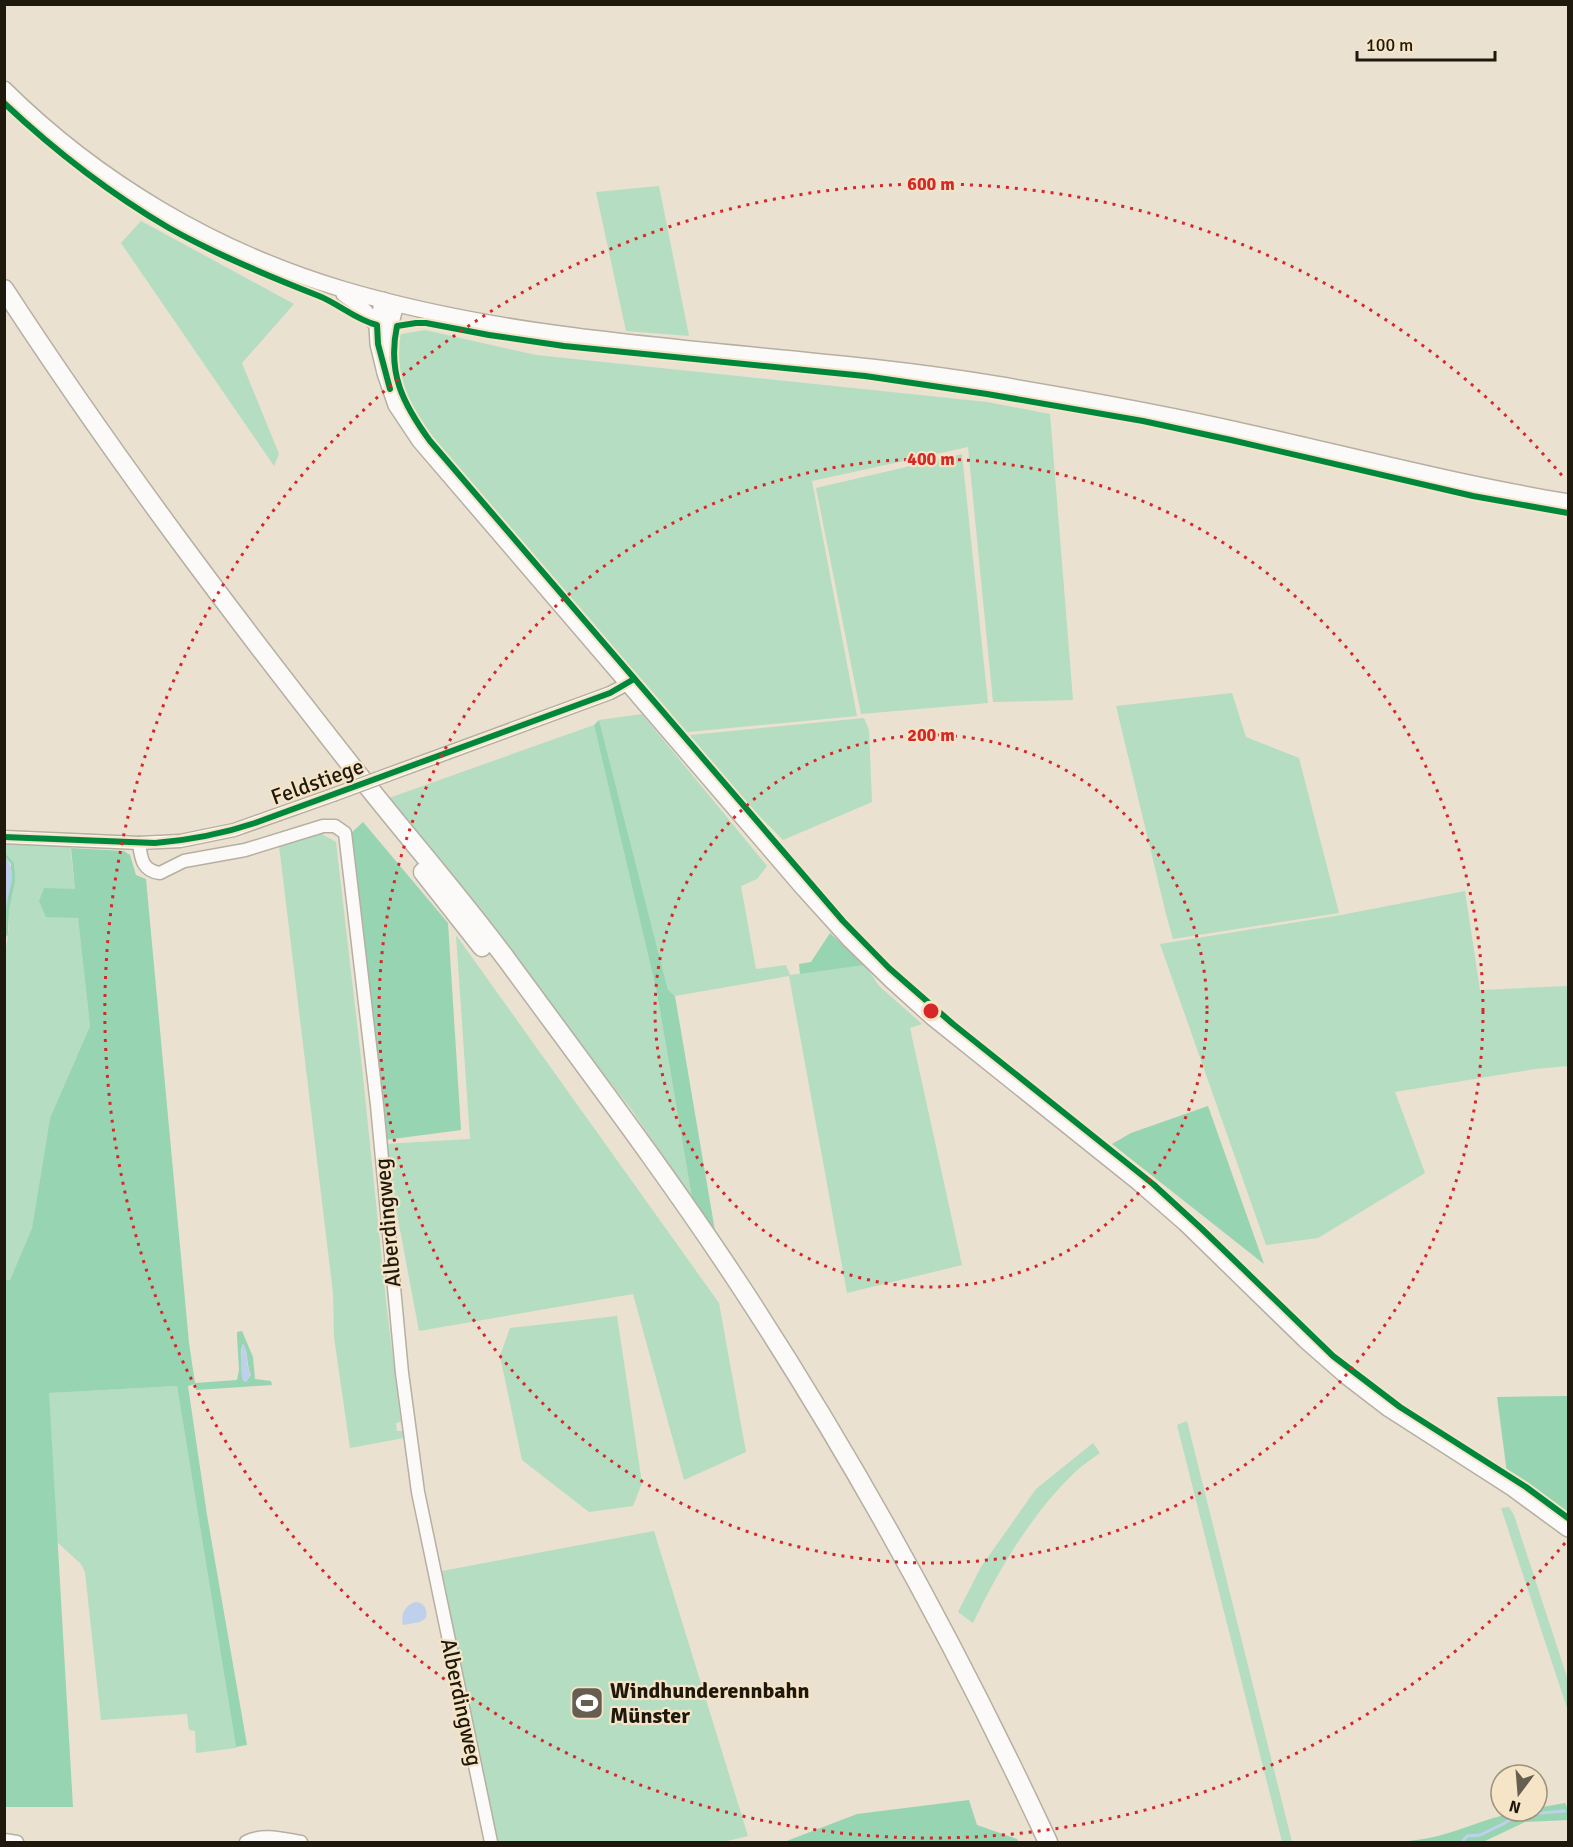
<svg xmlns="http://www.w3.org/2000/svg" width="1573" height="1847" font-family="Signika,sans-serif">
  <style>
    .green { fill: #b4ddc1 }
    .forest { fill: #97d4b2; fill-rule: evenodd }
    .water { fill: #bfd0ed }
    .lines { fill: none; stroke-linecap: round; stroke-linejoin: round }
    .stream { stroke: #bfd0ed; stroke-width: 3 }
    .minor-casing { stroke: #b6afa2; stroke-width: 15 }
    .major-casing { stroke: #b6afa2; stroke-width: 18 }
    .highway-casing { stroke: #b6afa2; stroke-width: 21 }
    .minor { stroke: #fcfaf8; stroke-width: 12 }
    .major { stroke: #fcfaf8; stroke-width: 15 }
    .highway { stroke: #fcfaf8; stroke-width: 18 }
    .minor-bridge-casing { stroke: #b6afa2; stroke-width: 15; stroke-linecap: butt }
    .minor-bridge { stroke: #fcfaf8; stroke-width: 12 }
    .cycleway-casing { stroke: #f5e4c6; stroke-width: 10 }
    .cycleway { stroke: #00873e; stroke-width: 6 }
    .ring { fill: none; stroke: #d62828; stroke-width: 3; stroke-dasharray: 3 6 }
    .labels { text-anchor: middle; stroke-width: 4.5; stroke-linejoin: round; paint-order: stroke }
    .street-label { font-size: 22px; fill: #1e180d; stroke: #f5e4c6 }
    .poi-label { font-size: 22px; font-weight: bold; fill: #1e180d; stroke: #f5e4c6; text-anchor: start }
    .centre { fill: #d62828; stroke: #f5e4c6; stroke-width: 3 }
    .ring-label { font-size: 18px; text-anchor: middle; font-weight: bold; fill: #d62828; stroke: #f5e4c6; stroke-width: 4.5; stroke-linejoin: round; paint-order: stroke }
  </style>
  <rect width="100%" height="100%" fill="#eae1d0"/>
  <!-- green -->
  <g class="green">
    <polygon points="659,186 689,336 626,331 596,192"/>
    <polygon points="141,221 294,304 242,363 279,454 274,466 121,243"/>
    <path d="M425,330L536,355L987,402L1050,414L1073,700L993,702L968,447L812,481L857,716L677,733L445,457C425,430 400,403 397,368C395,357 396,346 396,335Z"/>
    <polygon points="962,454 988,703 861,714 816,488"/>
    <polygon points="1232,693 1246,737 1299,758 1339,913 1173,939 1166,914 1116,706"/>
    <polygon points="642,714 767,866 757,879 741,886 756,969 786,965 790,975 865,965 879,986 922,1024 910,1028 962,1265 847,1293 789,976 675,996 668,990 599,720"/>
    <polygon points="864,718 869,730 872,802 783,840 681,736"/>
    <polygon points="594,725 657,993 692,1198 631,1109 389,798"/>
    <polygon points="322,834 336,842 362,1067 387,1310 401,1422 396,1423 397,1431 403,1431 404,1438 350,1448 334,1337 333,1293 279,845"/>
    <polygon points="4,841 70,845 75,889 46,917 78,917 90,1026 50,1118 32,1228 10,1280 5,1280 5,955 9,928 9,911 15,882 15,872 14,863 5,853"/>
    <polygon points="1465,891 1480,990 1568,986 1568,1066 1535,1069 1395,1092 1425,1173 1318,1238 1266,1245 1160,944 1341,915"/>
    <polygon points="456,935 719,1303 746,1452 684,1480 633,1294 419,1331 384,1144 470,1139"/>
    <polygon points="617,1316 642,1483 633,1506 589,1512 522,1460 500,1356 510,1328"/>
    <polygon points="177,1386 236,1747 236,1748 196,1753 195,1731 189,1730 187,1714 101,1720 85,1572 81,1564 57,1542 48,1393"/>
    <polygon points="1187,1421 1292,1842 1282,1842 1177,1425"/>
    <path d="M1093,1443L1100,1453C1091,1460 1081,1466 1074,1473C1030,1516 999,1569 973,1623L958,1612L981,1567L1036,1489Z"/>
    <polygon points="1509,1507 1514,1515 1566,1674 1568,1682 1568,1711 1501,1508"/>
    <polygon points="654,1531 748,1836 723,1842 495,1842 442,1571"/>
  </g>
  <!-- forest -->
  <g class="forest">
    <polygon points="599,720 668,990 675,996 715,1231 692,1198 657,993 594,725"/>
    <polygon points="363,822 448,923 461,1130 385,1140 349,835"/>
    <path d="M71,848L124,851L130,855L136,875L146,879L189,1343L195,1383L237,1380L239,1370L237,1336V1332L242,1331L253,1357L255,1379L271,1381L272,1385L196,1390L195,1384L188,1386L207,1515L247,1745L236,1747L177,1386L49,1393L73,1807H5V1280H10L32,1228L50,1118L90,1026L78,918L46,917L39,901L44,888L75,889ZM243,1344C249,1353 246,1365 251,1375L246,1382C243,1371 238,1354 243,1344Z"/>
    <polygon points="5,853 14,863 15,872 15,882 9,911 8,935 5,938 5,911 11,864 5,857"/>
    <polygon points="830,933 865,965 800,974 799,964 811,962"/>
    <polygon points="1208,1106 1264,1264 1112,1144 1131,1133"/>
    <polygon points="1568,1396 1568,1521 1507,1473 1497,1397"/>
    <polygon points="969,1800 977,1825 1017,1839 1019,1842 784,1842 857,1814"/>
    <path d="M1565,1803L1567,1807L1568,1820L1525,1822L1483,1842H1401C1414,1840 1426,1839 1438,1836C1472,1827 1501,1811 1537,1811V1808Z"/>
  </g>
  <!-- water -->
  <g class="water">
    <path d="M5,857C19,874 8,889 6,909C5,917 6,925 5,934Z"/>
    <path d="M243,1344C249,1352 245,1366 251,1375L246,1382L243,1381C241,1376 240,1349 243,1344Z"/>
    <path d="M415,1602C424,1602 428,1609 426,1618L420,1622L403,1625C400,1615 405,1605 415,1602Z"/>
  </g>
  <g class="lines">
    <!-- stream -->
    <polyline class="stream" points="1462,1842 1467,1836 1480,1835 1503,1824 1517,1815 1565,1811"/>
    <defs>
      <g id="minor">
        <polyline points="387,775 610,693 627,684"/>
        <polyline points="4,837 139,843 180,841 234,830 333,795"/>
        <path d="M139,843C141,858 142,871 160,873L184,861L245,850L323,826H335L345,833L377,1105L402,1373L418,1492L491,1842"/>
        <polyline points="4,1840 17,1842"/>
        <path d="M246,1842C263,1833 283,1839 301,1842"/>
      </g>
      <g id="major">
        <path d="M4,89C98,182 215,251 342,289C553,352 778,348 995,384C1079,398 1163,413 1246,432C1353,456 1460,484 1568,502"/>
        <polyline points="344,294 358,304 377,325"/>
        <polyline points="383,300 377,325 378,344 385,373 396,405 420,441 803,888 850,940 891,980 933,1018 1139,1183 1185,1223 1305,1340 1346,1376 1389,1409 1512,1488 1568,1529"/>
        <polyline points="383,353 396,304"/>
      </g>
      <g id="highway">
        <path d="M4,289C112,455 231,613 354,769C404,833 458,894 507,960C587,1069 669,1177 743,1290C858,1466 959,1651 1048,1842"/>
        <polyline points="423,872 482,947"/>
      </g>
    </defs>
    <!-- minor casing -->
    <use href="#minor" class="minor-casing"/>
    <!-- major casing -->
    <use href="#major" class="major-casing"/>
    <!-- highway casing -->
    <use href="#highway" class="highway-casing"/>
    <!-- minor -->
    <use href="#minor" class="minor"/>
    <!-- major -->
    <use href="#major" class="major"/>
    <!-- highway -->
    <use href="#highway" class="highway"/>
    <defs>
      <polyline id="minor-bridge" points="333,795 387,775"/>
    </defs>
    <!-- minor-bridge casing -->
    <use href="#minor-bridge" class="minor-bridge-casing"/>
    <!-- minor-bridge -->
    <use href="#minor-bridge" class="minor-bridge"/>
    <defs>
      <g id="cycleway">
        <path d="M4,103C55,151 109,193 169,228C217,255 268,276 319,296C339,304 356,320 377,325L378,344L390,389"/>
        <path d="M1568,513L1473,496L1231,440L1143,421L987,394L865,376L564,346L489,335L426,323H416L397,326C387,373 403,404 430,441L843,921L889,968L953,1024L1153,1184L1202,1229L1333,1356L1400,1407L1526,1487L1568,1518"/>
        <path d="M4,837L155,843C190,840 222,834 255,823L610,693L634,679"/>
      </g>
    </defs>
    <!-- cycleway casing -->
    <use href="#cycleway" class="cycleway-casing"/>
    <!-- cycleway -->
    <use href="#cycleway" class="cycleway"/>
  </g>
  <!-- distance rings -->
  <g class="ring">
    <circle cx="931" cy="1011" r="276"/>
    <circle cx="931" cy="1011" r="552"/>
    <path d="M1565 1543A827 827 0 1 1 1565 479"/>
  </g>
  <!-- icons -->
  <defs>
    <symbol id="stadium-square" viewBox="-11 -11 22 22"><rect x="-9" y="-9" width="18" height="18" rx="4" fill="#655e51" stroke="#f5e4c6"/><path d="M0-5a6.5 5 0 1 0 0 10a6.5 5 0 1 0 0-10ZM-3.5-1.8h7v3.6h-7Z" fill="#fff"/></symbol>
  </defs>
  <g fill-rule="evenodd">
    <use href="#stadium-square" x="568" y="1684" width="38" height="38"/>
  </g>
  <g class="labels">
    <!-- street labels -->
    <g class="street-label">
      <text transform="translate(317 781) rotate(-20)" y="8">Feldstiege</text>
      <text transform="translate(387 1223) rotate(-95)" y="8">Alberdingweg</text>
      <text transform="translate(462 1702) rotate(78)" y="8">Alberdingweg</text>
    </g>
    <!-- poi labels -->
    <g class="poi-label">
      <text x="610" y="1698">Windhunderennbahn<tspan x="610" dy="25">Münster</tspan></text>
    </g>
  </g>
  <circle cx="931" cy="1011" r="9" class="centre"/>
  <g class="ring-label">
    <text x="931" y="190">600 m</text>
    <text x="931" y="465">400 m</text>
    <text x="931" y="741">200 m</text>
  </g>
  <!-- border -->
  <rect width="1573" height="1847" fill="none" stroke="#1e180d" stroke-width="12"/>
  <!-- north arrow -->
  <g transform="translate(1519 1793) rotate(196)"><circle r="28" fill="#f5e4c6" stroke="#9f927c" stroke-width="1.5"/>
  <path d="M0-4.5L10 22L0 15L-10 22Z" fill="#655e51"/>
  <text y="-9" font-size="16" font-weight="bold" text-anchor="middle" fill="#1e180d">N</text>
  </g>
  <!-- scale -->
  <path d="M1357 51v9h138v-9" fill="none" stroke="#1e180d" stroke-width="3"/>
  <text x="1366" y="51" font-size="18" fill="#1e180d" stroke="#f5e4c6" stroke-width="4.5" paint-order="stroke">100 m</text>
</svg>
